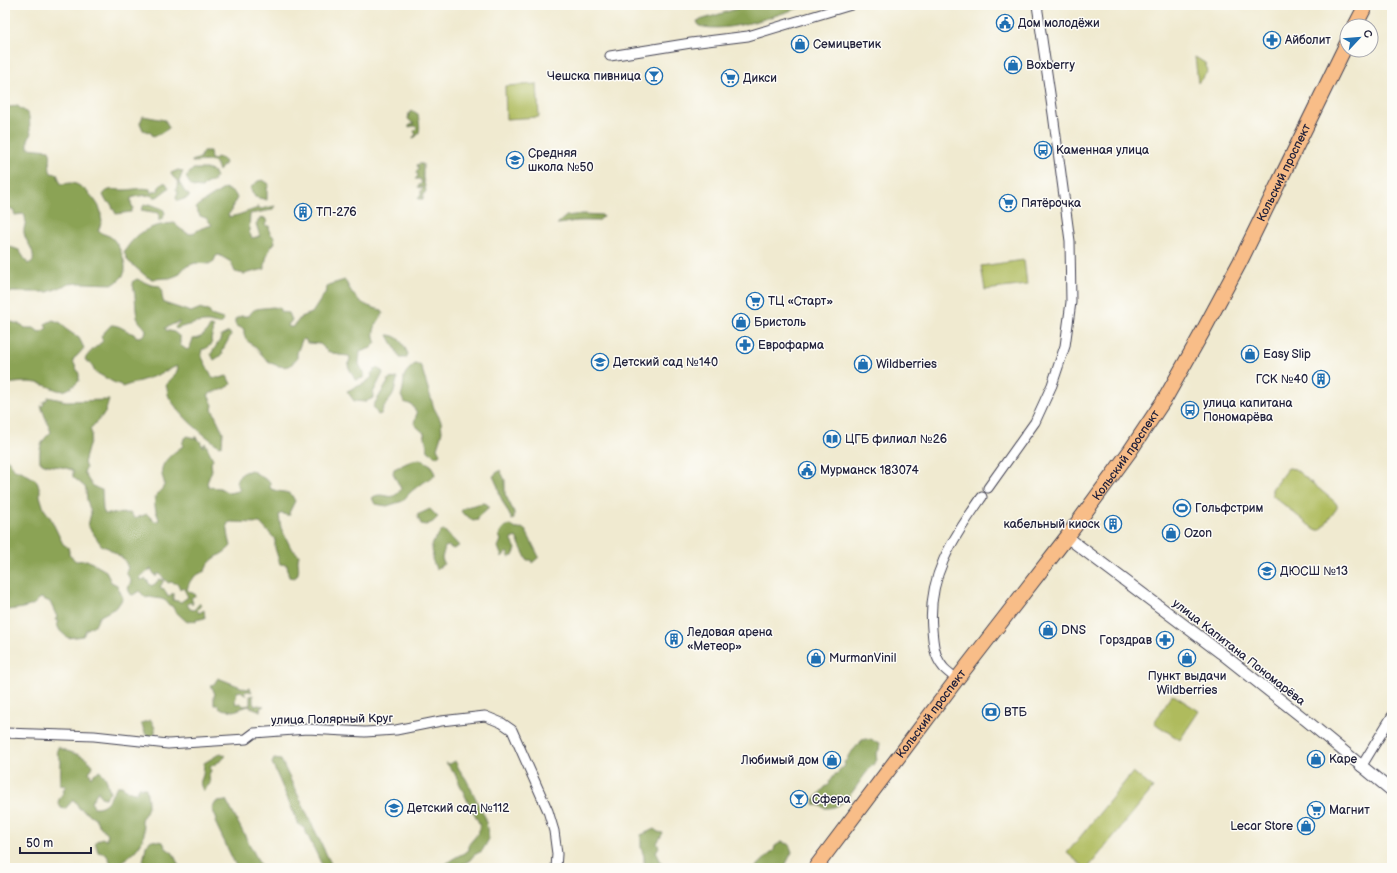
<svg xmlns="http://www.w3.org/2000/svg" width="1397" height="873" font-family="'Balsamiq Sans',sans-serif">
  <style>
    .green { fill: #afbb5d; stroke: #686e4c }
    .forest { fill: #8ba354; stroke: #566248; fill-rule: evenodd }
    .lines { fill: none; stroke-linecap: round; stroke-linejoin: round }
    .minor-casing { stroke: #414051; stroke-width: 11 }
    .tertiary-casing { stroke: #414051; stroke-width: 13 }
    .primary-casing { stroke: #414051; stroke-width: 16 }
    .minor { stroke: #fff; stroke-width: 9 }
    .tertiary { stroke: #fff; stroke-width: 11 }
    .primary { stroke: #f8bd88; stroke-width: 14 }
    .labels { text-anchor: middle; stroke-width: 3; stroke-linejoin: round; paint-order: stroke }
    .poi-label { font-size: 12px; fill: #22223b; stroke: #fdfcf7; text-anchor: start }
    .street-label { font-size: 12px; fill: #22223b; stroke: #fdfcf7 }
  </style>
  <rect width="100%" height="100%" fill="#fdfcf7"/>
  <filter id="ink" filterUnits="userSpaceOnUse"><feTurbulence type="fractalNoise" baseFrequency=".025" numOctaves="2"/><feDisplacementMap in="SourceGraphic" scale="8" xChannelSelector="R" yChannelSelector="G"/><feConvolveMatrix kernelMatrix="1 2 1 2 8 2 1 2 1" color-interpolation-filters="sRGB"/></filter>
  <filter id="wash" filterUnits="userSpaceOnUse"><feTurbulence type="fractalNoise" baseFrequency=".012" numOctaves="4" result="noise"/><feDisplacementMap in="SourceGraphic" scale="16" xChannelSelector="R" yChannelSelector="G"/><feGaussianBlur stdDeviation="0.9" result="paint"/><feColorMatrix in="noise" values="0 0 0 0 0 0 0 0 0 0 0 0 0 0 0 0 0 1.4 0 .05"/><feComposite in="paint" operator="in"/></filter>
  <g filter="url(#wash)">
    <rect width="100%" height="100%" fill="#f0ead0"/>
    <!-- green -->
    <g class="green">
      <polygon points="1195,57 1205,63 1208,71 1198,83"/>
      <polygon points="537,84 539,117 506,119 505,86"/>
      <polygon points="1024,260 1027,285 985,290 981,266"/>
      <polygon points="1289,468 1295,469 1335,502 1337,505 1337,508 1321,530 1315,530 1272,495 1272,489 1287,469"/>
      <polygon points="1172,694 1199,711 1180,740 1154,723"/>
      <polygon points="1133,772 1153,788 1088,868 1085,868 1067,853"/>
    </g>
    <!-- forest -->
    <g class="forest">
      <path d="M749,5H806L805,6C776,15 728,34 699,26L697,21Z"/>
      <path d="M5,105L8,107L18,106C20,109 24,110 26,112C32,118 28,126 31,133L28,140V148L49,150C53,158 47,166 51,173L57,174L61,184C64,184 68,183 71,183C81,183 96,199 100,209C102,213 100,217 102,221L98,231C102,234 105,234 109,236C117,239 126,261 125,269C125,276 119,280 114,284L80,283L69,284L48,292H12L5,294V245L19,250L28,264L33,261C35,248 26,244 24,233C23,226 28,223 24,214L15,215L13,210L5,205Z"/>
      <path d="M413,111L418,114C419,122 423,135 413,138V137L416,135L414,131L417,128L415,126L408,127L411,124H414L408,119L409,113Z"/>
      <polygon points="143,116 165,120 169,128 160,134 153,136 151,133 143,130 140,123"/>
      <polygon points="203,151 210,151 211,159 214,160 217,157 223,159 225,163 219,171 217,165 212,161 192,162 192,161 200,158"/>
      <polygon points="419,164 423,164 423,178 426,191 423,195 423,199 418,199 421,195 421,191 423,187 419,188 418,186 422,183 420,179 415,179 418,176 416,171 419,169 417,165"/>
      <path d="M193,169H206L213,171L216,177L213,182L207,183L202,188C191,187 191,187 186,177Z"/>
      <polygon points="178,170 183,171 179,182 185,192 190,196 187,198 178,201 176,198 178,193 176,189 179,182 173,177 171,173"/>
      <polygon points="263,180 269,184 267,189 267,200 255,197 250,188 258,181"/>
      <path d="M163,183H166L169,188L157,197H153L150,195L139,196L131,198V203L133,208L131,212L116,214L111,204L106,201L103,195C108,187 115,190 124,190C134,190 138,187 150,189L151,193L159,190L158,188Z"/>
      <path d="M225,188L235,194L237,198L231,209L232,210L228,215L229,217L238,215L258,208L257,206L261,209L275,206L272,210L250,214L249,232L252,238L260,236L256,224L259,219L265,218L267,222L265,224L266,226H269L270,233L274,237L275,243C269,247 264,262 265,269L244,274L235,272L231,262L219,255L216,256L214,261L209,264L195,263L185,267L178,275L170,278L152,279L147,277L128,261L124,252C137,231 151,225 175,223L179,228L187,233L191,234L202,228L212,225L206,218L200,216L196,208L200,204Z"/>
      <polygon points="150,204 163,209 165,213 163,218 159,221 159,213 141,210 144,205"/>
      <path d="M583,214L602,215L603,217L598,221C591,221 584,221 578,221C571,221 564,224 557,224L566,216Z"/>
      <path d="M137,279L151,285L160,286C163,292 161,297 164,303L191,312L201,308L202,310L209,311L211,315L223,319L224,321L219,324C216,324 213,323 209,322C202,321 183,326 176,329L175,327L180,322H178L165,328L166,330L174,332L180,337V345L187,350L190,347L193,339C202,338 206,334 210,326L214,327L212,330L213,333L211,339L212,344L205,349H202L201,355L212,377L219,378L227,376L231,384C223,393 218,388 208,395L213,405L212,409L223,432L222,445L219,446C201,433 181,417 169,397C167,393 168,390 166,385L176,373L178,368L177,366L155,376L122,387L121,385L113,382L95,372L90,362H87L85,359C90,351 96,347 103,341L101,336L111,325C121,325 125,331 134,334L135,336L140,337L145,334L146,330C144,326 138,322 137,317C135,306 136,293 132,282Z"/>
      <path d="M345,280C354,298 361,306 382,310L384,313C377,322 370,332 376,343L371,348L360,352L359,364L364,374L363,378L355,380L348,366L350,358L349,356L339,355L327,351L320,344L307,343L305,339L302,340L297,353V358C295,360 293,363 291,365C285,369 272,365 267,360C263,357 260,352 256,348C249,341 243,341 244,329L236,326L235,323V319L241,316H249C253,309 255,309 263,308C270,308 271,306 279,308L281,312L289,313L292,320L288,325L289,327H293L301,317L312,313L325,293L328,285Z"/>
      <path d="M5,320L22,325L25,328H34L39,332L44,330L47,328L45,324L53,320L61,323L67,330L79,338L84,348L77,356L74,358L73,361L79,374V381C60,399 57,387 37,383C26,381 16,383 5,384Z"/>
      <polygon points="229,332 231,335 222,351 223,354 214,360 211,354 220,340 221,336"/>
      <path d="M388,335C400,336 403,344 408,354L406,358H400Z"/>
      <path d="M415,364L420,365L422,369L434,408L441,421L442,432L437,448L440,454L437,456H435L428,451L424,433L417,427L414,423L417,413L412,405L404,402L401,396C407,378 398,377 415,364Z"/>
      <polygon points="376,368 382,371 383,373 373,393 373,398 365,402 354,401 347,391 365,383 372,377 371,374"/>
      <path d="M393,378V379L397,378V380C395,386 395,393 391,398C386,405 384,404 381,414L378,415L373,406L388,382L387,380Z"/>
      <path d="M48,397L66,401L109,400L105,413L90,429L92,434L84,463L86,468L84,472C89,481 91,487 102,490L103,510L105,514L131,513L133,517L136,518L147,514L154,521H158L159,519C156,512 152,501 157,494C158,492 162,490 163,487C166,483 163,480 162,475C159,463 173,453 183,446C182,441 184,438 188,436L196,439L195,436L200,441L203,447L205,443L213,459L211,463L212,470L207,483L209,487L220,488L229,493L238,491L240,489L236,482L238,477L246,471V472L251,470L270,482V488C276,492 284,491 291,494L295,501L289,513L290,515H286L282,513L279,515L281,528L291,548L299,555C296,563 301,567 297,576L294,578L289,577L288,574L287,565L280,564L275,548V539L260,523L230,522L227,524L229,538L231,546C222,557 210,556 205,571C194,576 190,578 187,590L196,595L191,598L193,602L192,605L191,602L187,604L190,609L194,610L200,603L201,605L197,610L199,613L204,610L205,618L196,620V622L190,620L187,622L175,611L172,606L169,605C165,597 156,599 149,597L146,598L139,591L133,595L130,594L128,588L131,581L126,572L128,568L124,559L108,548L102,546L88,526L91,513L87,500L86,490L85,487L73,477V471C64,465 50,468 40,462C39,448 40,442 51,432L41,406L44,405L43,402L47,400ZM151,569L156,577L157,574H160L168,583L171,582L178,584L180,589L183,587L188,597L181,602L173,600V593L168,597L164,589L162,590L160,587L164,580L159,579L155,584L151,586L146,579L141,580L140,577Z"/>
      <path d="M5,458L9,461L15,470L21,471L36,480L40,489V496L44,509L50,517L63,544L69,548V555L76,561L87,560L106,571L111,582L117,585L123,598L117,607L99,617L96,624L86,630L83,636L68,638L60,631L57,625L59,621L55,620L57,617L50,602L41,598C38,599 37,602 34,604C28,608 12,610 5,610Z"/>
      <path d="M420,459L431,465L435,474L434,476C423,483 410,490 403,501L387,506L375,504L372,498C383,489 391,505 401,489L393,473L394,469L413,460Z"/>
      <polygon points="500,470 505,480 505,494 514,512 514,519 512,520 500,496 498,487 493,476"/>
      <polygon points="483,503 487,504 489,507 478,517 478,520 473,521 466,515 464,515 461,511 466,507"/>
      <polygon points="430,509 438,517 433,522 426,525 421,524 417,515"/>
      <path d="M510,525L516,529L522,528L526,531L539,557L532,563L531,560H527L516,537L511,539L516,549L513,556L509,557L507,552L502,557L498,547L501,540L499,536C501,529 503,526 510,525Z"/>
      <path d="M441,531H445C449,537 455,540 459,546L453,549L448,546L445,547L442,558L444,564L436,569L432,559L433,554L431,545Z"/>
      <polygon points="218,678 246,689 250,688 252,692 247,691 244,693 246,696 241,691 237,692 235,701 236,704 240,703 244,706 250,705 250,696 253,695 253,703 255,706 258,705 264,706 260,708 261,711 248,706 234,711 220,709 218,705 214,705 214,696 215,694 211,685 214,684"/>
      <polygon points="151,720 155,728 155,733 153,736 157,737 148,738 150,735 146,735 141,723"/>
      <path d="M867,739L880,743L879,750L876,754L877,760C874,764 870,767 867,772C855,786 846,810 824,808L821,806L815,805L814,803L817,800L813,801L825,787L830,784L829,782L834,775L838,773L839,770L845,766L844,762L848,759V756L862,740Z"/>
      <path d="M58,747C70,754 86,753 93,767L89,772L92,777L94,774L99,771C107,775 108,786 110,793L105,798L101,797L98,791L91,802L94,807C108,808 111,795 117,786H122L128,791L136,793L140,786L141,788H146C148,802 151,808 141,819C142,823 144,827 144,831C146,845 124,863 112,865L106,854L98,852L95,842L102,838L106,840L108,835L98,824L95,818L79,808L75,801L73,800L65,809L61,808L58,802L60,797L64,792L63,790L66,786L60,785L61,761L57,753Z"/>
      <polygon points="221,753 226,756 222,760 210,767 211,771 209,774 210,784 203,791 200,783 203,775 204,763"/>
      <polygon points="274,759 281,760 333,868 325,868 321,863 304,828 299,825 272,763"/>
      <path d="M455,761L459,769L466,779L485,817L489,839L482,851L474,855L470,860L457,868H444V866C451,858 460,856 469,850V844C483,828 482,829 473,811H469V804L454,772L446,763L450,764Z"/>
      <polygon points="226,800 262,868 238,868 236,866 215,822 217,819 212,809 216,802 226,801"/>
      <polygon points="654,829 658,832 663,833 657,843 659,847 656,852 664,868 646,868 644,862 644,856 641,848 641,835"/>
      <polygon points="151,840 163,842 166,848 173,853 180,868 173,868 172,866 167,868 151,868 143,862 146,846"/>
      <polygon points="783,841 784,843 789,844 792,852 784,868 755,868 774,850 775,846"/>
    </g>
  </g>
  <g filter="url(#ink)">
    <g class="lines">
      <defs>
        <g id="minor">
          <polyline points="610,56 691,43 748,36 851,5"/>
          <polyline points="988,488 1035,422 1052,385 1065,346 1071,302 1070,241 1053,114 1037,5"/>
          <path d="M957,679C952,675 946,671 943,667C934,656 933,642 932,629C927,575 953,539 982,497"/>
          <polyline points="5,733 94,736 168,744 246,739 254,733 307,729 365,732 396,730 441,721 485,716 502,723 512,730 548,811 554,831 557,854 556,868"/>
          <polyline points="1361,767 1392,716"/>
        </g>
        <polyline id="tertiary" points="1067,537 1221,653 1307,721 1392,791"/>
        <g id="primary">
          <polyline points="1355,26 1366,5"/>
          <path id="s1" d="M815,868L957,679L1067,537L1130,451L1166,397L1202,333L1240,262L1347,43"/>
        </g>
      </defs>
      <!-- minor casing -->
      <use href="#minor" class="minor-casing"/>
      <!-- tertiary casing -->
      <use href="#tertiary" class="tertiary-casing"/>
      <!-- primary casing -->
      <use href="#primary" class="primary-casing"/>
      <!-- minor -->
      <use href="#minor" class="minor"/>
      <!-- tertiary -->
      <use href="#tertiary" class="tertiary"/>
      <!-- primary -->
      <use href="#primary" class="primary"/>
    </g>
  </g>
  <!-- icons -->
  <defs>
    <symbol id="civic-ring" viewBox="-11 -11 22 22"><circle r="9.5" fill="#fdfcf7" stroke="#1f6fb2" stroke-width="1.5"/><path d="M-.6-6.5H3V-4.5H.6V-3L4-1V1h2V6H-6V1h2V-1L-.6-3ZM-1.2 2.5V6h2.4V2.5Z" fill="#1f6fb2"/></symbol>
    <symbol id="pharmacy-ring" viewBox="-11 -11 22 22"><circle r="9.5" fill="#fdfcf7" stroke="#1f6fb2" stroke-width="1.5"/><path d="M-2-6h4v4h4v4h-4v4h-4v-4h-4v-4h4Z" fill="#1f6fb2"/></symbol>
    <symbol id="shop-ring" viewBox="-11 -11 22 22"><circle r="9.5" fill="#fdfcf7" stroke="#1f6fb2" stroke-width="1.5"/><path d="M-5-2.5h2.3a2.7 3.5 0 0 1 5.4 0H5L5.5 6h-11ZM-1.5-2.5h3a1.5 2.3 0 0 0-3 0Z" fill="#1f6fb2"/></symbol>
    <symbol id="bar-ring" viewBox="-11 -11 22 22"><circle r="9.5" fill="#fdfcf7" stroke="#1f6fb2" stroke-width="1.5"/><path d="M-6-5H6L.8 .8V4.5H3.5V6h-7V4.5H-.8V.8Z" fill="#1f6fb2"/></symbol>
    <symbol id="supermarket-ring" viewBox="-11 -11 22 22"><circle r="9.5" fill="#fdfcf7" stroke="#1f6fb2" stroke-width="1.5"/><path d="M-6-5.5h2.5l.6 2H6L4.5 2H-2.5L-4.4-4H-6ZM-1.5 3.2a1.3 1.3 0 1 0 .1 0ZM3 3.2a1.3 1.3 0 1 0 .1 0Z" fill="#1f6fb2"/></symbol>
    <symbol id="bus-ring" viewBox="-11 -11 22 22"><circle r="9.5" fill="#fdfcf7" stroke="#1f6fb2" stroke-width="1.5"/><path d="M-5-6H5V4H4V6H2V4H-2V6H-4V4H-5ZM-3.5-4V0h7V-4ZM-3.5 1.2v1.5H-2V1.2ZM2 1.2v1.5H3.5V1.2Z" fill="#1f6fb2"/></symbol>
    <symbol id="school-ring" viewBox="-11 -11 22 22"><circle r="9.5" fill="#fdfcf7" stroke="#1f6fb2" stroke-width="1.5"/><path d="M0-5L7-2L0 1L-7-2ZM-4 1L0 2.5L4 1V4Q0 6-4 4Z" fill="#1f6fb2"/></symbol>
    <symbol id="building-ring" viewBox="-11 -11 22 22"><circle r="9.5" fill="#fdfcf7" stroke="#1f6fb2" stroke-width="1.5"/><path d="M-4-6H4V6H1V3H-1V6H-4ZM-2.5-4.3h1.7v1.8h-1.7ZM.8-4.3h1.7v1.8H.8ZM-2.5-1h1.7V.8h-1.7ZM.8-1h1.7V.8H.8Z" fill="#1f6fb2"/></symbol>
    <symbol id="library-ring" viewBox="-11 -11 22 22"><circle r="9.5" fill="#fdfcf7" stroke="#1f6fb2" stroke-width="1.5"/><path d="M-6-4Q-3-5.5-.7-3.5V5Q-3 3-6 4ZM6-4Q3-5.5 .7-3.5V5Q3 3 6 4Z" fill="#1f6fb2"/></symbol>
    <symbol id="stadium-ring" viewBox="-11 -11 22 22"><circle r="9.5" fill="#fdfcf7" stroke="#1f6fb2" stroke-width="1.5"/><path d="M0-5a6.5 5 0 1 0 0 10a6.5 5 0 1 0 0-10ZM-3.5-1.8h7v3.6h-7Z" fill="#1f6fb2"/></symbol>
    <symbol id="bank-ring" viewBox="-11 -11 22 22"><circle r="9.5" fill="#fdfcf7" stroke="#1f6fb2" stroke-width="1.5"/><path d="M-6-4H6V4H-6ZM0-2.3a2.3 2.3 0 1 0 0 4.6a2.3 2.3 0 1 0 0-4.6Z" fill="#1f6fb2"/></symbol>
  </defs>
  <g fill-rule="evenodd">
    <use href="#civic-ring" x="995" y="13" width="20" height="20"/>
    <use href="#pharmacy-ring" x="1262" y="30" width="20" height="20"/>
    <use href="#shop-ring" x="790" y="34" width="20" height="20"/>
    <use href="#shop-ring" x="1003" y="55" width="20" height="20"/>
    <use href="#bar-ring" x="644" y="66" width="20" height="20"/>
    <use href="#supermarket-ring" x="720" y="68" width="20" height="20"/>
    <use href="#bus-ring" x="1033" y="140" width="20" height="20"/>
    <use href="#school-ring" x="505" y="150" width="20" height="20"/>
    <use href="#supermarket-ring" x="998" y="193" width="20" height="20"/>
    <use href="#building-ring" x="293" y="202" width="20" height="20"/>
    <use href="#supermarket-ring" x="745" y="291" width="20" height="20"/>
    <use href="#shop-ring" x="731" y="312" width="20" height="20"/>
    <use href="#pharmacy-ring" x="735" y="335" width="20" height="20"/>
    <use href="#shop-ring" x="1240" y="344" width="20" height="20"/>
    <use href="#school-ring" x="590" y="352" width="20" height="20"/>
    <use href="#shop-ring" x="853" y="354" width="20" height="20"/>
    <use href="#building-ring" x="1311" y="369" width="20" height="20"/>
    <use href="#bus-ring" x="1180" y="400" width="20" height="20"/>
    <use href="#library-ring" x="822" y="429" width="20" height="20"/>
    <use href="#civic-ring" x="797" y="460" width="20" height="20"/>
    <use href="#stadium-ring" x="1172" y="498" width="20" height="20"/>
    <use href="#building-ring" x="1103" y="514" width="20" height="20"/>
    <use href="#shop-ring" x="1161" y="523" width="20" height="20"/>
    <use href="#school-ring" x="1257" y="561" width="20" height="20"/>
    <use href="#shop-ring" x="1038" y="620" width="20" height="20"/>
    <use href="#building-ring" x="664" y="629" width="20" height="20"/>
    <use href="#pharmacy-ring" x="1155" y="630" width="20" height="20"/>
    <use href="#shop-ring" x="806" y="648" width="20" height="20"/>
    <use href="#shop-ring" x="1177" y="648" width="20" height="20"/>
    <use href="#bank-ring" x="981" y="702" width="20" height="20"/>
    <use href="#shop-ring" x="1306" y="749" width="20" height="20"/>
    <use href="#shop-ring" x="822" y="750" width="20" height="20"/>
    <use href="#bar-ring" x="789" y="789" width="20" height="20"/>
    <use href="#school-ring" x="384" y="798" width="20" height="20"/>
    <use href="#supermarket-ring" x="1306" y="800" width="20" height="20"/>
    <use href="#shop-ring" x="1296" y="816" width="20" height="20"/>
  </g>
  <g class="labels">
    <!-- poi labels -->
    <g class="poi-label">
      <text x="1018" y="27">Дом молодёжи</text>
      <text x="1285" y="44">Айболит</text>
      <text x="813" y="48">Семицветик</text>
      <text x="1026" y="69">Boxberry</text>
      <text x="641" y="80" text-anchor="end">Чешска пивница</text>
      <text x="743" y="82">Дикси</text>
      <text x="1056" y="154">Каменная улица</text>
      <text x="528" y="157">Средняя<tspan x="528" dy="14">школа №50</tspan></text>
      <text x="1021" y="207">Пятёрочка</text>
      <text x="316" y="216">ТП-276</text>
      <text x="768" y="305">ТЦ «Старт»</text>
      <text x="754" y="326">Бристоль</text>
      <text x="758" y="349">Еврофарма</text>
      <text x="1263" y="358">Easy Slip</text>
      <text x="613" y="366">Детский сад №140</text>
      <text x="876" y="368">Wildberries</text>
      <text x="1308" y="383" text-anchor="end">ГСК №40</text>
      <text x="1203" y="407">улица капитана<tspan x="1203" dy="14">Пономарёва</tspan></text>
      <text x="845" y="443">ЦГБ филиал №26</text>
      <text x="820" y="474">Мурманск 183074</text>
      <text x="1195" y="512">Гольфстрим</text>
      <text x="1100" y="528" text-anchor="end">кабельный киоск</text>
      <text x="1184" y="537">Ozon</text>
      <text x="1280" y="575">ДЮСШ №13</text>
      <text x="1061" y="634">DNS</text>
      <text x="687" y="636">Ледовая арена<tspan x="687" dy="14">«Метеор»</tspan></text>
      <text x="1152" y="644" text-anchor="end">Горздрав</text>
      <text x="829" y="662">MurmanVinil</text>
      <text x="1187" y="680" text-anchor="middle">Пункт выдачи<tspan x="1187" dy="14">Wildberries</tspan></text>
      <text x="1004" y="716">ВТБ</text>
      <text x="1329" y="763">Каре</text>
      <text x="819" y="764" text-anchor="end">Любимый дом</text>
      <text x="812" y="803">Сфера</text>
      <text x="407" y="812">Детский сад №112</text>
      <text x="1329" y="814">Магнит</text>
      <text x="1293" y="830" text-anchor="end">Lecar Store</text>
    </g>
    <!-- street labels -->
    <g class="street-label">
      <text dy="4" stroke="none"><textPath href="#s1" startOffset="841">Кольский проспект</textPath></text>
      <text dy="4" stroke="none"><textPath href="#s1" startOffset="517">Кольский проспект</textPath></text>
      <text transform="translate(1239 652) rotate(38)" y="4">улица Капитана Пономарёва</text>
      <text dy="4" stroke="none"><textPath href="#s1" startOffset="193">Кольский проспект</textPath></text>
      <text transform="translate(332 719) rotate(-1)" y="4">улица Полярный Круг</text>
    </g>
  </g>
  <!-- margin -->
  <rect width="1397" height="873" fill="none" stroke="#fdfcf7" stroke-width="20"/>
  <!-- north arrow -->
  <g transform="translate(1359 38) rotate(64)"><circle r="19" fill="#fdfcf7" stroke="#a5a5ac"/>
  <path d="M0-3L7 15L0 10L-7 15Z" fill="#1f6fb2"/>
  <text y="-6" font-size="11" font-weight="bold" text-anchor="middle" fill="#22223b">С</text>
  </g>
  <!-- scale -->
  <path d="M20 847v6h71v-6" fill="none" stroke="#22223b" stroke-width="2"/>
  <text x="26" y="847" font-size="12" fill="#22223b" stroke="#fdfcf7" stroke-width="3" paint-order="stroke">50 m</text>
</svg>
